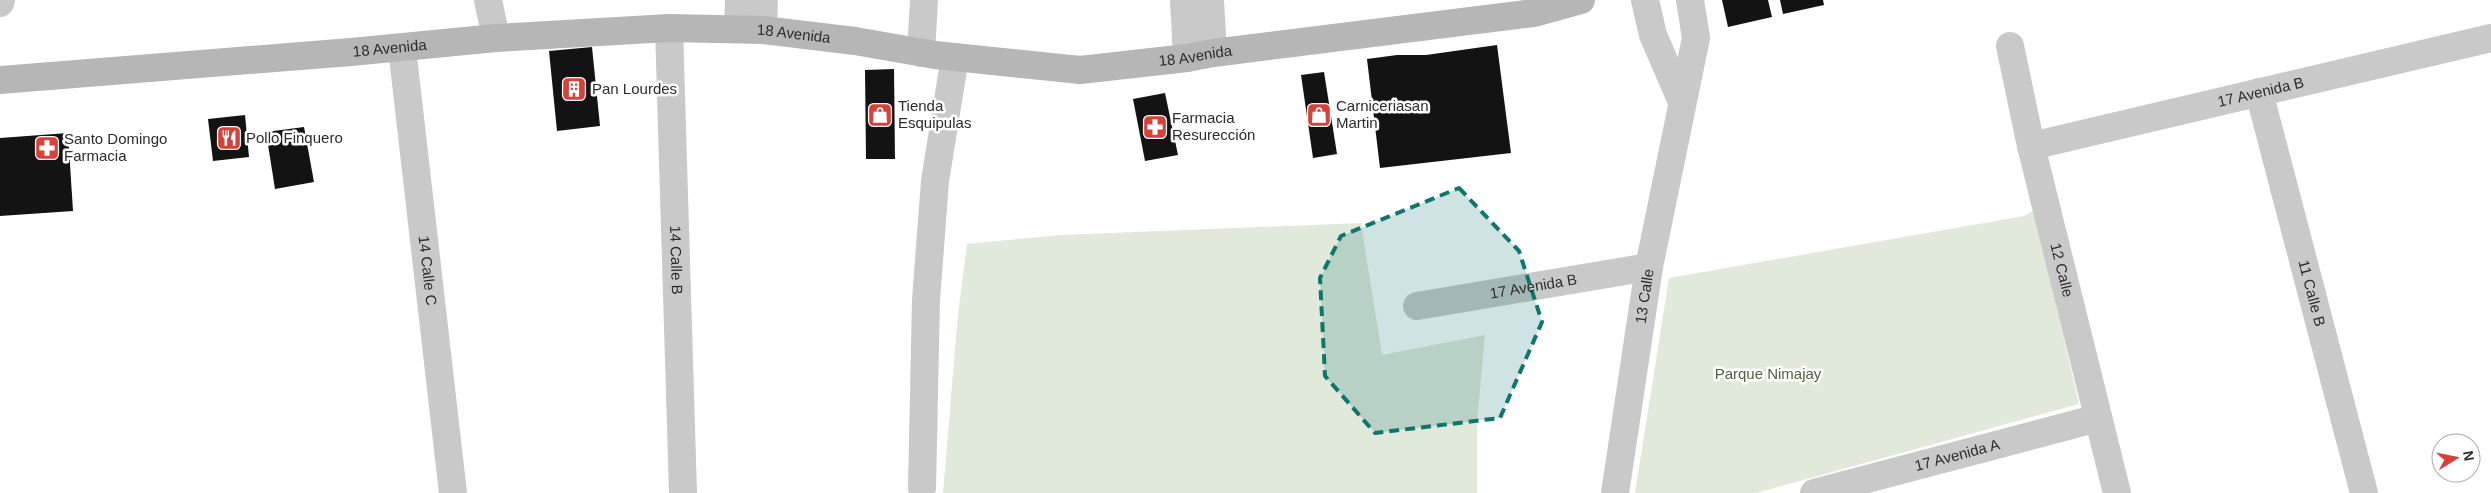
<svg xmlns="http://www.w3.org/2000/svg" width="2491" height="493" font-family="Helvetica,sans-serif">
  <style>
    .green { fill: #e1e9db }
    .building { fill: #131313 }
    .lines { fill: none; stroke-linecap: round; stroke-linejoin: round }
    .street { stroke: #c9c9c9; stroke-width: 28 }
    .secondary { stroke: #b6b6b6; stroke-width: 28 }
    .marked { fill: #0f766e; fill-opacity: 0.2; stroke: #0f766e; stroke-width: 4; stroke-dasharray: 10 6; stroke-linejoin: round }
    .labels { text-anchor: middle; stroke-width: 5; stroke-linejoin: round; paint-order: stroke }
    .street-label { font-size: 15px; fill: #2c2c2c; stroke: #fff }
    .poi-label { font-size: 15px; fill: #2c2c2c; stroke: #fff; text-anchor: start }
    .park-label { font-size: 15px; fill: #4b653d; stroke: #fff }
  </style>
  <rect width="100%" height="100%" fill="#fff"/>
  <!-- green -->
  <g class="green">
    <polygon points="2034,210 2079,404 1756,493 1635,493 1669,278 2024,216"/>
    <polygon points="1361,223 1382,355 1485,335 1477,421 1477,493 943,493 958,314 967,244 1061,235"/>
  </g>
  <!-- building -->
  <g class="building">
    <polygon points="1722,0 1768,0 1772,17 1728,27"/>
    <polygon points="1780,0 1823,0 1824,5 1783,14"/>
    <polygon points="1497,45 1511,153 1380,168 1367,59 1397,55 1426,55"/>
    <polygon points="592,47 600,126 557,131 549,51"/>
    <polygon points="894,69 895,159 866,159 865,70"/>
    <polygon points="1324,72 1337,154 1313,158 1301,75"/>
    <polygon points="1165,93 1178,155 1145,161 1133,99"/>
    <polygon points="245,115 249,157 213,161 208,119"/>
    <polygon points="304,127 314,182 275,189 266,132"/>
    <polygon points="68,133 73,211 0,216 0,138"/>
  </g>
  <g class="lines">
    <!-- street -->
    <g class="street">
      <polyline points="488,0 496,38"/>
      <polyline points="1184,0 1187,58"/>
      <polyline points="1210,0 1213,53"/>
      <polyline points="1645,0 1653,35 1682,102"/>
      <polyline points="0,3 1,0"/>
      <path id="s1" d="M669,28L683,493"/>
      <polyline points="738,28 739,0"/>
      <polyline points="763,30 764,0"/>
      <path id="s2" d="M2010,46L2031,146L2117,493"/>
      <path id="s3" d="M402,48L453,493"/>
      <polyline points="921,53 924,0"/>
      <path id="s4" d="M2259,92L2364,493"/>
      <path id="s5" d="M2031,146L2491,38"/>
      <path id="s6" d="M1417,306L1649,267"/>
      <polyline points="922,488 926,300 935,181 955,57"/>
      <path id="s7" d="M1615,493L1649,267L1696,38L1690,0"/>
      <path id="s8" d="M1814,493L2098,418"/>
    </g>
    <!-- secondary -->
    <path class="secondary" id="s9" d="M0,80L351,52L496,38L669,28L763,30L855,41L935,55L1080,70L1187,58L1213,53L1534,13L1581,0"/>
  </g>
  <!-- marked area -->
  <path class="marked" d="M1459,188L1519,251L1542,322L1500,418L1375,433L1325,376L1320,278L1341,236Z"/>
  <!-- icons -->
  <defs>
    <symbol id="building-square" viewBox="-11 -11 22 22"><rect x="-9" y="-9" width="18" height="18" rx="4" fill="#d8413a" stroke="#fff"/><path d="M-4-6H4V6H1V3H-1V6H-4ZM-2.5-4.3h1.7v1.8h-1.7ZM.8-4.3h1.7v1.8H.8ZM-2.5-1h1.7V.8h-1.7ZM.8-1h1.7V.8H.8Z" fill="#fff"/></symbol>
    <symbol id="shop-square" viewBox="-11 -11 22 22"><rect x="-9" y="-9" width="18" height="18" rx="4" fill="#d8413a" stroke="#fff"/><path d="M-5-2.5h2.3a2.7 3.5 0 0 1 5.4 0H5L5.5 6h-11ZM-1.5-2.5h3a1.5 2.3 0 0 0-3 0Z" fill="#fff"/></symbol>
    <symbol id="pharmacy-square" viewBox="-11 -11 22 22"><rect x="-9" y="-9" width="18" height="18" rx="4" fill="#d8413a" stroke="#fff"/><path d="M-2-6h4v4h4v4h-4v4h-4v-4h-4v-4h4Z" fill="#fff"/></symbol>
    <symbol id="restaurant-square" viewBox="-11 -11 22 22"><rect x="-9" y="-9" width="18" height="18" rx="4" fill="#d8413a" stroke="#fff"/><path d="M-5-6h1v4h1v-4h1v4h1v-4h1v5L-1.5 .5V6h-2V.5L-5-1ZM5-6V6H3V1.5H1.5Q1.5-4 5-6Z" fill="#fff"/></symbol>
  </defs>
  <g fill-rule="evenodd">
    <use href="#building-square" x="560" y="75" width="28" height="28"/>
    <use href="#shop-square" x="866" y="101" width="28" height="28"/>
    <use href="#shop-square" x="1305" y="101" width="28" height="28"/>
    <use href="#pharmacy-square" x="1141" y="113" width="28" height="28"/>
    <use href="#restaurant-square" x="215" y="124" width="28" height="28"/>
    <use href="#pharmacy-square" x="33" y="134" width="28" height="28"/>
  </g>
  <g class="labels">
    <!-- street labels -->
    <g class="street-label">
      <text dy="5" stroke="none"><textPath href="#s9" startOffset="796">18 Avenida</textPath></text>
      <text dy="5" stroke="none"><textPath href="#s9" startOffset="391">18 Avenida</textPath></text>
      <text dy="5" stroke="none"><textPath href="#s9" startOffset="1201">18 Avenida</textPath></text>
      <text dy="5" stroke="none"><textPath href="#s5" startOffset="236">17 Avenida B</textPath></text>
      <text dy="5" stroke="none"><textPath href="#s1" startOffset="232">14 Calle B</textPath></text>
      <text dy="5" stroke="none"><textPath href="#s3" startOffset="224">14 Calle C</textPath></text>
      <text dy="5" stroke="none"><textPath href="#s2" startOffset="230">12 Calle</textPath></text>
      <text dy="5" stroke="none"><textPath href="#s6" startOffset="118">17 Avenida B</textPath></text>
      <text dy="5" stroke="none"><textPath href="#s4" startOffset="208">11 Calle B</textPath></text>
      <text dy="5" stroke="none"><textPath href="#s7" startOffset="199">13 Calle</textPath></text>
      <text dy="5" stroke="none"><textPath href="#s8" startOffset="148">17 Avenida A</textPath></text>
    </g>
    <!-- poi labels -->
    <g class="poi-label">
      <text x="592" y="94">Pan Lourdes</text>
      <text x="898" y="111">Tienda<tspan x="898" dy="17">Esquipulas</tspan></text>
      <text x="1336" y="111">Carniceriasan<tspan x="1336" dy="17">Martin</tspan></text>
      <text x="1172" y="123">Farmacia<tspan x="1172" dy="17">Resurección</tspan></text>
      <text x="246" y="143">Pollo Finquero</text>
      <text x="64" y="144">Santo Domingo<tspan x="64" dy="17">Farmacia</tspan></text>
    </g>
    <!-- park labels -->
    <g class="park-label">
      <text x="1768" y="379">Parque Nimajay</text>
    </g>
  </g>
  <!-- north arrow -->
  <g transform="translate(2456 458) rotate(80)"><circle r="24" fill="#ffffff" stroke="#ababab"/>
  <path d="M0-4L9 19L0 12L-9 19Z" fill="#d8413a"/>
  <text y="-8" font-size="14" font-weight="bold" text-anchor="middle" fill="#2c2c2c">N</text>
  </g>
</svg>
